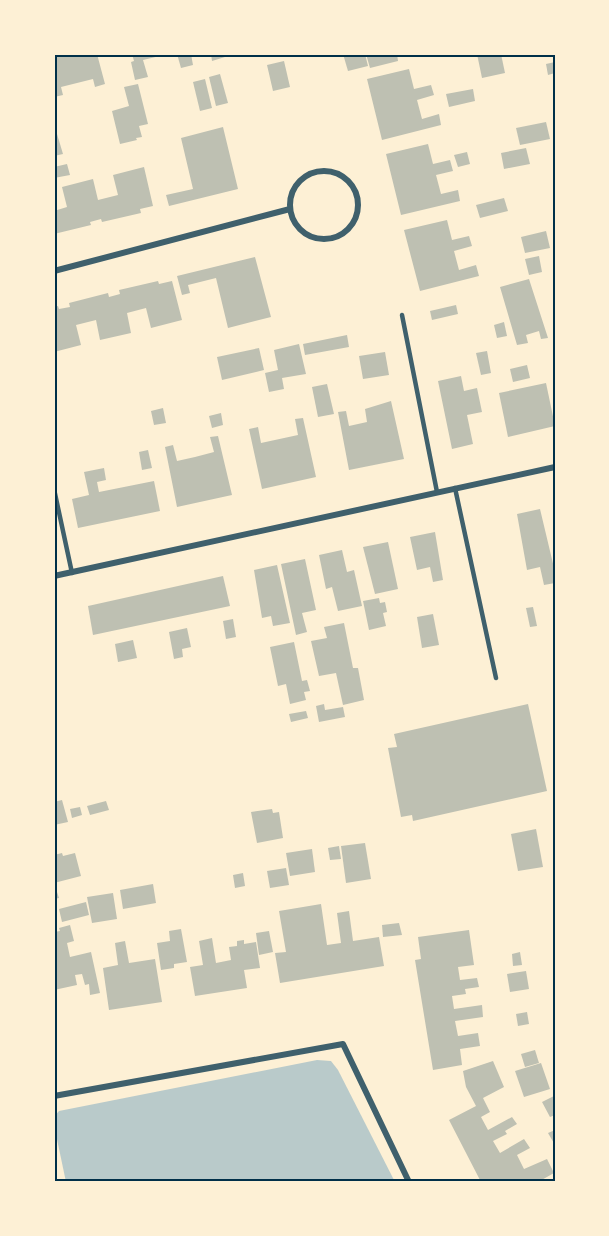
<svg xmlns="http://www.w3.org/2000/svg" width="609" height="1236" font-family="'Public Sans',sans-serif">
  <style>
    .green { fill: #b9caca }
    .building { fill: #bec0b2 }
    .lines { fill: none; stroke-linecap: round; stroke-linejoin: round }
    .service { stroke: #3f606c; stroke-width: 4.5 }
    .minor { stroke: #3f606c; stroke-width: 6 }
    .neatline { fill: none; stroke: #003049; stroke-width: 2 }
  </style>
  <rect width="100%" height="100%" fill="#fdf0d5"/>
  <!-- green -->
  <polygon class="green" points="317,1060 331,1061 338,1070 395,1182 66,1182 54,1125 54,1117 59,1111"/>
  <!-- building -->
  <g class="building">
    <polygon points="54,54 97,54 105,84 95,87 93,79 61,87 63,95 54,97"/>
    <polygon points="132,54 164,54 164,55 143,60 148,77 135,80 131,62 134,61"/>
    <polygon points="177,54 191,54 193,65 181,68"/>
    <polygon points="211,54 224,54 225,57 212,61"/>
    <polygon points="343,54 365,54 368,66 348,71"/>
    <polygon points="366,54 397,54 398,61 370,68"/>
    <polygon points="477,54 501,54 505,73 482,78"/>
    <polygon points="284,61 290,87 273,91 267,65"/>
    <polygon points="555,62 555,73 548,75 546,64"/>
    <polygon points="409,69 414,89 431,85 434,95 417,100 422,119 439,114 441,125 382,140 367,79"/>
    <polygon points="220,74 228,103 216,106 209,77"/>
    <polygon points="205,79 212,108 200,111 193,82"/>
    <polygon points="138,84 148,124 139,126 142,137 136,138 137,140 120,144 112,111 129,106 124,87"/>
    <polygon points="473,89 475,101 449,107 446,94"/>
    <polygon points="546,122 550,139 520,145 516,128"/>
    <polygon points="54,124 63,154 54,156"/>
    <polygon points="223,127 238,189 169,206 166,195 193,189 181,138"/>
    <polygon points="428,144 433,164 450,160 453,171 436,175 441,194 458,190 460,201 401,215 386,154"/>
    <polygon points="526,148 530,164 504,169 501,153"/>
    <polygon points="467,152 470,164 458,167 454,155"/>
    <polygon points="67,164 70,175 54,178 54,167"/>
    <polygon points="144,167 153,206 140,209 141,213 102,222 101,219 90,222 91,225 54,234 54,211 67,207 62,187 93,179 98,200 118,195 113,175"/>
    <polygon points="504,198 508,211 480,218 476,205"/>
    <polygon points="447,220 452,240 469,236 472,246 454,251 459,270 476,265 479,276 420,291 404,230"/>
    <polygon points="546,231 550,248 525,253 521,237"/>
    <polygon points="539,256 542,272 529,275 525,259"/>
    <polygon points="255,257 271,317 228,328 216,278 188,285 190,293 182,295 177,276"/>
    <polygon points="529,279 548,338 541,339 539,331 526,335 528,343 517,345 500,287"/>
    <polygon points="158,281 159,284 172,281 182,320 151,328 146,308 127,313 131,333 100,340 96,320 76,325 81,345 54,352 54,307 58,306 59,309 70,307 69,303 108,293 109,297 120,294 119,290"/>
    <polygon points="456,305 458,314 432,320 430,311"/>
    <polygon points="504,322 507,336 497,338 494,325"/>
    <polygon points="347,335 349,347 305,355 303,344"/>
    <polygon points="299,344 306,374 282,378 284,389 269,392 265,373 278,370 274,350"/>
    <polygon points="259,348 264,370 222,380 217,357"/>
    <polygon points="487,351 491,373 481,375 476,353"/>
    <polygon points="385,352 389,375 363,379 359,356"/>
    <polygon points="527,365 530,378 513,382 510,369"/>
    <polygon points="461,376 464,391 477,388 482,412 467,415 473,444 452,449 438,381"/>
    <polygon points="546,383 555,426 508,437 499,393"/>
    <polygon points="327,384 334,414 318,417 312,387"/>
    <polygon points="391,401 404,459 349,470 338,412 346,411 349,426 367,422 365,409"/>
    <polygon points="163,408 166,423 154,425 151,411"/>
    <polygon points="221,413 223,425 212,428 209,416"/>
    <polygon points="303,418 316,477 262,489 249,429 258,427 261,443 298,435 295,419"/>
    <polygon points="218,436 232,495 177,507 165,447 173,445 177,461 195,457 214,452 210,437"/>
    <polygon points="148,450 152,468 142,470 139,452"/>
    <polygon points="104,468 106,480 97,482 99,492 154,481 160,511 78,528 72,499 89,495 84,472"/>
    <polygon points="540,509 555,572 555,583 544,585 540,567 527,570 517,514"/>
    <polygon points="435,532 443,580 433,582 430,567 417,570 410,537"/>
    <polygon points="388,542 398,589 375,594 363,547"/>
    <polygon points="342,550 347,572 354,570 362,606 338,611 332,587 326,589 319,555"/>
    <polygon points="305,559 316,610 302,613 307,632 296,635 281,564"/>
    <polygon points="277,565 290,623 273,626 271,616 262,618 254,570"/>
    <polygon points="223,576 230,606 93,635 88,606"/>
    <polygon points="379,598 380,603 385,602 387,612 383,613 386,626 369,630 363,601"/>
    <polygon points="533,607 537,626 530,627 526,608"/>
    <polygon points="433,614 439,645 422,648 417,617"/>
    <polygon points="233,619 236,637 226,639 223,621"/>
    <polygon points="344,623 353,668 358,668 364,700 343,705 336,673 319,676 311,641 327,638 324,627"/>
    <polygon points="187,628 191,647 182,649 183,657 174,659 169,632"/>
    <polygon points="133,640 137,658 118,662 115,644"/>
    <polygon points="294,642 302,681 307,680 310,691 304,692 306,700 290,704 286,684 278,686 270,647"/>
    <polygon points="324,704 325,710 343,707 345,717 319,722 316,706"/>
    <polygon points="528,704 547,791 413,821 412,815 401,817 388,748 397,747 394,734"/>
    <polygon points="306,711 308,718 291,722 289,714"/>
    <polygon points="62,800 68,822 54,825 54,802"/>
    <polygon points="106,801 109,810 90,815 87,806"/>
    <polygon points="80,807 82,815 72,818 70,809"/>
    <polygon points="272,809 273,813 279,812 283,838 257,843 251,812"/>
    <polygon points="536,829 543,867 518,871 511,834"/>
    <polygon points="365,843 371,879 346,883 341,846"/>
    <polygon points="339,846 341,859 330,860 328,848"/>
    <polygon points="312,849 315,872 290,876 286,853"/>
    <polygon points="62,853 63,856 75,853 81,876 54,883 54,855"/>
    <polygon points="286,868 289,885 270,888 267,871"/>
    <polygon points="243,873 245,886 235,888 233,875"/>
    <polygon points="54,883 59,898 54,899"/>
    <polygon points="153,884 156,903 123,909 120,890"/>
    <polygon points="113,893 117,919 92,923 87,897"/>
    <polygon points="86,902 89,915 62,922 59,909"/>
    <polygon points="321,904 327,945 341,943 337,913 349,911 353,941 379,937 384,966 280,983 275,953 286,952 279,911"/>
    <polygon points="399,923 402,935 383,937 382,925"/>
    <polygon points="70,925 74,941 67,943 70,957 91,952 100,993 90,995 89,984 85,985 82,974 75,975 77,985 54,990 54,932 60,931 59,928"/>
    <polygon points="181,929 187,962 174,964 174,968 161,970 157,943 170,941 169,931"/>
    <polygon points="469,930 474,965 458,967 460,980 477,978 479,987 465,989 466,994 452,996 454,1009 482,1005 483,1017 455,1021 458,1036 478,1033 480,1046 460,1049 462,1065 433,1070 415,960 421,959 418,937"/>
    <polygon points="269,931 273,952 259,955 256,933"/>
    <polygon points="212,938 216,963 231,960 229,947 237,946 237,941 244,940 244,944 256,942 260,968 244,970 247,988 195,996 190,967 203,965 199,941"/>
    <polygon points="125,941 129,963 155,959 162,1002 109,1010 103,968 118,965 115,943"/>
    <polygon points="520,952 522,965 513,966 512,954"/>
    <polygon points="526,971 529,989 510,992 507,974"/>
    <polygon points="527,1012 529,1024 518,1026 516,1014"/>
    <polygon points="535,1050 539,1063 525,1067 521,1054"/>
    <polygon points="493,1061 504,1087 483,1098 490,1112 481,1117 488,1130 512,1117 517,1124 505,1131 507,1134 493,1141 500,1153 524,1139 530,1148 517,1155 524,1169 547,1159 554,1173 538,1182 481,1182 449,1120 476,1106 466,1087 463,1071"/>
    <polygon points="541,1063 550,1089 524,1097 515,1071"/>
    <polygon points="554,1096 555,1115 550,1117 542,1102"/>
    <polygon points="555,1130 555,1145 548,1133"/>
  </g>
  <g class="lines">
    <!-- service -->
    <g class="service">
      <polyline points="402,315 437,492"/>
      <polyline points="455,488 496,678"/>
      <polyline points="54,489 72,573"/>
    </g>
    <!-- minor -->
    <g class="minor">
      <circle cx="324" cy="205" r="34"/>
      <polyline points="54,271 290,209"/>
      <polyline points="54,576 555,467"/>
      <polyline points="54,1096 343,1044 409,1182"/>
    </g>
  </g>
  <!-- border -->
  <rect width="609" height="1236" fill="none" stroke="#fdf0d5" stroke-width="111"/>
  <rect x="56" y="56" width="498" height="1124" class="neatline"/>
</svg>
